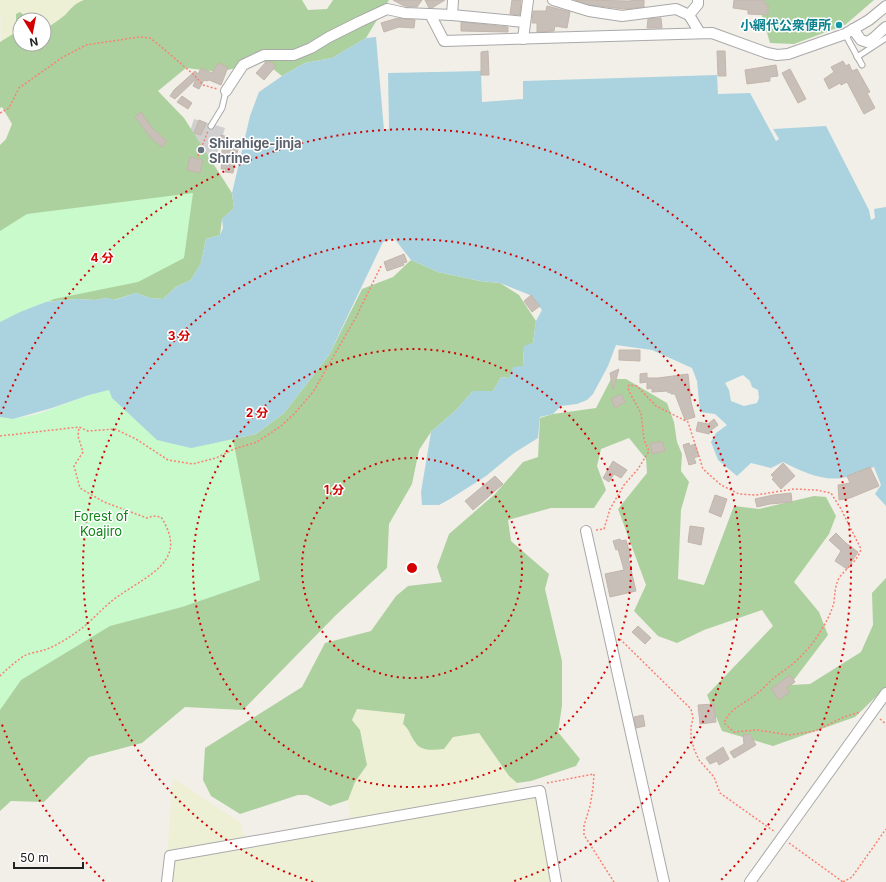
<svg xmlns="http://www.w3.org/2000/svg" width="886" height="882" font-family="Inter,'Noto Sans JP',sans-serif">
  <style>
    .religious { fill: #d0d0d0 }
    .farmland { fill: #eef0d5 }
    .forest { fill: #add19e }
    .park { fill: #c8facc }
    .water { fill: #aad3df; fill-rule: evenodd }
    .building { fill: #c7bfb8; stroke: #c4b6ab }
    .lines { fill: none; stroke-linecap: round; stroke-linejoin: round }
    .lane-casing { stroke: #a9a9a9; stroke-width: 7 }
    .street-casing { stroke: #a9a9a9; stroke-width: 12 }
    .path { stroke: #fa8072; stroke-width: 1.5; stroke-dasharray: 2 2; stroke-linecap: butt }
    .lane { stroke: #fff; stroke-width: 5 }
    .street { stroke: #fff; stroke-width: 10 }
    .ring { fill: none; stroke: #d40000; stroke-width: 2; stroke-dasharray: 2 4 }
    .culture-dot { fill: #0f9aa8; stroke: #fff; stroke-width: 1.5 }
    .worship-dot { fill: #6b7280; stroke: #fff; stroke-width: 1.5 }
    .labels { text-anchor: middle; stroke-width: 3; stroke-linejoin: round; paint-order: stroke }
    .culture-label { font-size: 13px; font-weight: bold; fill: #0d838f; stroke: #fff; text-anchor: end }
    .worship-label { font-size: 13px; font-weight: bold; fill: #5b616d; stroke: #fff; text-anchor: start }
    .park-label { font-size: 13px; fill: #0c8416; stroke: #fff }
    .centre { fill: #d40000; stroke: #fff; stroke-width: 2 }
    .ring-label { font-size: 12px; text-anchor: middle; font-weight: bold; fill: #d40000; stroke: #fff; stroke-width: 3; stroke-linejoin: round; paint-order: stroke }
  </style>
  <rect width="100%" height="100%" fill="#f2efe9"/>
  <!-- religious -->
  <polygon class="religious" points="194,119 225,128 208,182 177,172"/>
  <!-- farmland -->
  <g class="farmland">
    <polygon points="0,0 84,0 80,1 68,11 66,15 46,29 44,29 44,20 26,20 25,16 20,12 16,32 1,42"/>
    <polygon points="357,709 405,714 403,724 409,730 415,744 444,749 453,737 479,733 509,776 517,783 518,793 350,821 348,800 355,782 367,765 360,730 352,720"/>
    <polygon points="173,778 241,823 245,841 167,854"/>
    <polygon points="537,797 552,882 171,882 174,861"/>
  </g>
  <!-- forest -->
  <g class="forest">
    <path d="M84,0H302L308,10L327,9L333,0H389L366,38L332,58L305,63L282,76L264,62L218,72L186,68L158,91L184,118L232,193L234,208L222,219L220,235L206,239L201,263L191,280L176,287L163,299L150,298L136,293L114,300L107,298L95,300L77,299L0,306V145L6,139L12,124L2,107L0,108V42L16,32V14L20,12L25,16L26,20H20V44H44V29C49,27 62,18 66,14C71,8 77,2 84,0Z"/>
    <polygon points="763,0 874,0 845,25 794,44 770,43 762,16"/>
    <polygon points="411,260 438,272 480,281 500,283 519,295 536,321 533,343 524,347 523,366 509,378 501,377 493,391 473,391 455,411 431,432 419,450 412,484 389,524 387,568 336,615 243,710 185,707 142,743 89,757 44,802 11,801 0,811 0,443 173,457 191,448 256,434 284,413 329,355 362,289 393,277"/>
    <path d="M611,379H626L667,403L674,422L677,442L682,454L681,471L689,482L681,510L678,579L704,585L734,506L759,509L814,496L826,497L836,516L829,534L794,582L819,612L828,635L790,685L810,684L861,652L873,625L872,593L886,578V687L855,717L773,746L722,731L707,695L773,626L762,610L704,630L677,643L658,636L634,611L646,585L618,509L647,473L646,459L629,438L601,449L597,466L606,490L594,508H551L508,520L511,541L549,574L545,589L562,661V706L558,732L580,759L576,766L531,781L517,783L509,776L479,733L453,737L444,749C434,750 421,752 415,742C409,734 411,731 403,724L405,714L357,709L352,720L360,730L367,765L355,782L348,800L330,806L307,795H298L240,814L211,796L203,780L205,748L302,687L325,643L371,631L396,596L408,586L442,582L437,567L449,534L495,494L523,462L538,457L540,418L553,414L596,408Z"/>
  </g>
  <!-- park -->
  <g class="park">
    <polygon points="193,193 184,258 138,282 54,299 0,323 0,231 27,214"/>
    <polygon points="109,390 112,398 130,414 191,448 233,439 260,580 182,607 110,626 21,680 0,710 0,417 13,419 38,414 89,395"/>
  </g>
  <!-- water -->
  <path class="water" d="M376,37L384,130L389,129L388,73L481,71L482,102L523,99V81L717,75L718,94L750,93L776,141L779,139L773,129L826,126L869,210L871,220L875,218L874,209L886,207V506L875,494L881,485L874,467C864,470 853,476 842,478C821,481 801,471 783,462L771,468L751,463L737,476L718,460L711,442L716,433L727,425L715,414L700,412L697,381L692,368L652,350L616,345L608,366L593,394L587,400L577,404L561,406L553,414L540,417L538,438L514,453L486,476L450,499L439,505H422L421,492L431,432L455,411L473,391H493L501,377L509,378L513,367L523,366L524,346L533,343L536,321L542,310L530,295L500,283L480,281L438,272L411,260L394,238L383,242L329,355L284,413L256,434L191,448L157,440L112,398L109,390L89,395L52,408L13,419L0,417V322L20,312L46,302L77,299L95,300L107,298L115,300L136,293L150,298L163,299L176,287L191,280L201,263L206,239L220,235L223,228L222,219L234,208L232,193L250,116L259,92L282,76L305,63L332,58L366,38ZM743,375L750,381L752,387L758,390L759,398L757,403L744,406L731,401L729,390L725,383Z"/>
  <!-- building -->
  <g class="building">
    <polygon points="393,0 422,0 417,7 404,6"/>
    <polygon points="425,0 445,0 432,8 429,8"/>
    <polygon points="512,0 521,0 520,15 510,14"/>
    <polygon points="575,0 631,1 631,0 644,0 644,7 626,9 615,8 590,5"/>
    <polygon points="734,0 764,0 765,4 768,4 768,15 748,14 748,10 733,8"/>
    <polygon points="547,6 570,12 567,28 555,26 554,31 537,32 537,23 532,23 533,11 546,11"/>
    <polygon points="398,18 415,20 414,28 399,27 384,32 381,23"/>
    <polygon points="658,18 661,18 662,28 647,28 648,19"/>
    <polygon points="461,22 508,27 508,32 461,31"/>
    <polygon points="488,51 489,75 481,75 481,52"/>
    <polygon points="717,51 725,51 726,76 718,76"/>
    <polygon points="843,61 846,66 849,64 852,71 857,69 870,92 867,93 875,108 864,114 847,82 841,85 840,83 829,89 824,79 834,72 831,67"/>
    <polygon points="266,62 271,62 276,66 264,80 256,73"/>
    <polygon points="218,63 228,67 221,85 209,80 207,81 204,80 199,89 193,86 196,79 175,99 170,96 174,90 195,71 198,74 201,68 212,73"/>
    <polygon points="776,65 778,76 770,77 770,81 747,84 745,70"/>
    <polygon points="790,69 806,99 798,103 782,73"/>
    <polygon points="182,96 192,103 188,109 177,102"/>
    <polygon points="141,112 153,129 167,141 162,147 151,138 135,117"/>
    <polygon points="199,120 206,123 201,135 194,133"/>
    <polygon points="221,135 228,137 226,144 238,149 233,173 225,172 226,169 221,169 222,162 220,161 223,146 218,144"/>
    <polygon points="190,157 203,160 200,173 187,170"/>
    <polygon points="404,254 407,262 403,263 404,265 387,271 384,262"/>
    <polygon points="531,295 540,306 532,312 524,301"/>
    <polygon points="619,350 640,350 640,361 619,360"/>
    <polygon points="619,369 613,390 610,373"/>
    <polygon points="647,373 647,378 658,378 688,374 691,402 695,417 685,420 675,394 671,394 670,392 668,393 668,391 652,392 652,388 647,389 647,382 640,383 640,374"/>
    <polygon points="621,394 625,402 615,408 611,399"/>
    <polygon points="714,419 718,425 710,431 709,434 696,431 698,422 708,424"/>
    <polygon points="659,442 663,442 665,451 652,454 650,443"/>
    <polygon points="689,443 690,446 695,444 699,456 694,458 696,463 689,465 683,445"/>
    <polygon points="613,461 627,470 621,478 614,474 609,482 603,478"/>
    <polygon points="783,463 795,476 781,489 772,479 774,478 771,475"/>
    <polygon points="870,467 879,486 850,498 839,500 838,485 850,483 847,476"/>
    <polygon points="495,476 503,484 473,510 465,501"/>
    <polygon points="791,493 792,502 770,504 757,507 755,499 773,495"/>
    <polygon points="715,495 727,499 721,517 709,512"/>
    <polygon points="690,526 704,528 701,545 688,542"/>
    <polygon points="836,533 846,543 858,552 847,569 835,561 841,551 829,540"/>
    <polygon points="620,539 621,541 626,540 629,550 631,558 628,558 629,561 636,591 610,597 605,574 624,570 618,549 616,550 613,541"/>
    <polygon points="638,626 651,638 645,644 632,632"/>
    <polygon points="790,675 795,682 786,688 790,692 779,700 771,689"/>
    <polygon points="714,704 716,722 700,724 698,705"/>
    <polygon points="643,715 645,726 636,728 634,717"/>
    <polygon points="750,734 756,745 734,758 730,752 744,744 743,735"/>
    <polygon points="723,747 729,759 719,765 717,761 710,764 706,758"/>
  </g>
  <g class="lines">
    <defs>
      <g id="lane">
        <polyline points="845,34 862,65"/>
        <polyline points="857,57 886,38"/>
        <polyline points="211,126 222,108 226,91"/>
      </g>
      <g id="street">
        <polyline points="553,0 589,11 622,16 676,9 689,15 700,33"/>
        <polyline points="430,14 444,41 712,33 767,53 777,55 788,54 845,34 869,20 886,6"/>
        <polyline points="452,15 525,22"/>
        <polyline points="689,15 698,4 698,0"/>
        <path d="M853,29L861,40L867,42C875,39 879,32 886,27"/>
        <polyline points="523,39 528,0"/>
        <polyline points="226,91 243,65 264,55 294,55 311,48 329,37 359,22 387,9 405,13 452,15 453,0"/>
        <polyline points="586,531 664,882"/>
        <polyline points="167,882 170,856 540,791 556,882"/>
        <polyline points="750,882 886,693"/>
      </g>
    </defs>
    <!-- lane casing -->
    <use href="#lane" class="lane-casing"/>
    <!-- street casing -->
    <use href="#street" class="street-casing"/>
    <!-- path -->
    <g class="path">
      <polyline points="0,113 9,108 19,88 63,57 86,45 139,37 150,38 159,45 193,74 203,85 217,89"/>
      <polyline points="198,156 208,131"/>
      <polyline points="0,436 79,427 88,431 115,429 136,439 168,460 193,464 216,458 234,449 257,442 281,426 294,414 313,392 356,317 381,266"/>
      <path d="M596,530L604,529L610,509L624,485L638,469L649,451L644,440L641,413L631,395L628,388L629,385L637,386L656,406L688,422L703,469L721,485L739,494L756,495L794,489L816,490L831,493L841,509L861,549C857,562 846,568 839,578C835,586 835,593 834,602C830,619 815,642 803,654C795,663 785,670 775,677C768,683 762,690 755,695C744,704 729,709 724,723L734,732L757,730L790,735L815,731L844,717L860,712"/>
      <polyline points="620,639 691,709 693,718 691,727 691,737 694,749 699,760 714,777 720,793 775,832"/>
      <path d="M0,676C7,669 15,662 24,656C29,653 38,652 44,650C54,647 65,640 74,634C91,623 103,606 120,595C150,574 189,560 161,517L153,516L147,518L104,502L80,488L74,466L83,452L78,436L79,427"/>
      <polyline points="880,719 886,724"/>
      <polyline points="547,783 594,774 593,788 590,806 584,826 584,835 614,882"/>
      <polyline points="789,843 843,882"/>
      <polyline points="843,882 852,877 886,829"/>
    </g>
    <!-- lane -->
    <use href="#lane" class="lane"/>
    <!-- street -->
    <use href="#street" class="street"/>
  </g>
  <!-- distance rings -->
  <g class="ring">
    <circle cx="412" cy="568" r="110"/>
    <circle cx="412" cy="568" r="219"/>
    <path d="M313 882A329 329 0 1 1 511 882"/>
    <path d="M104 881A439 439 0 0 1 1 722M1 414A439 439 0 1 1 720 881"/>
  </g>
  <!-- markers -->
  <circle class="culture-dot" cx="839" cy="25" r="4"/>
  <circle class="worship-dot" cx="201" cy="150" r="4"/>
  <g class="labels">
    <!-- culture labels -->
    <g class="culture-label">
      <text x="831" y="30">小網代公衆便所</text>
    </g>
    <!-- worship labels -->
    <g class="worship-label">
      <text x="209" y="148">Shirahige-jinja<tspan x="209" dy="15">Shrine</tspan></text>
    </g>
    <!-- park labels -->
    <g class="park-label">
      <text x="101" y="521">Forest of<tspan x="101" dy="15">Koajiro</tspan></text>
    </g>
  </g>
  <circle cx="412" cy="568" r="6" class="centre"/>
  <g class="ring-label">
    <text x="102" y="262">4 分</text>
    <text x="179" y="340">3 分</text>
    <text x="257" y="417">2 分</text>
    <text x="334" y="494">1 分</text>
  </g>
  <!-- north arrow -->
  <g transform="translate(32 32) rotate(170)"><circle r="19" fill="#ffffff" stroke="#a7a7a7"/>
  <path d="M0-3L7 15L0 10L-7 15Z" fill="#d40000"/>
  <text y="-6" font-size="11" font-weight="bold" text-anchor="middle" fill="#222222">N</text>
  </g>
  <!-- scale -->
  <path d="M14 862v6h69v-6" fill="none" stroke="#222222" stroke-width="2"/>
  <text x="20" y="862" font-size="12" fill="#222222" stroke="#ffffff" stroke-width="3" paint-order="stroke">50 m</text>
</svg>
